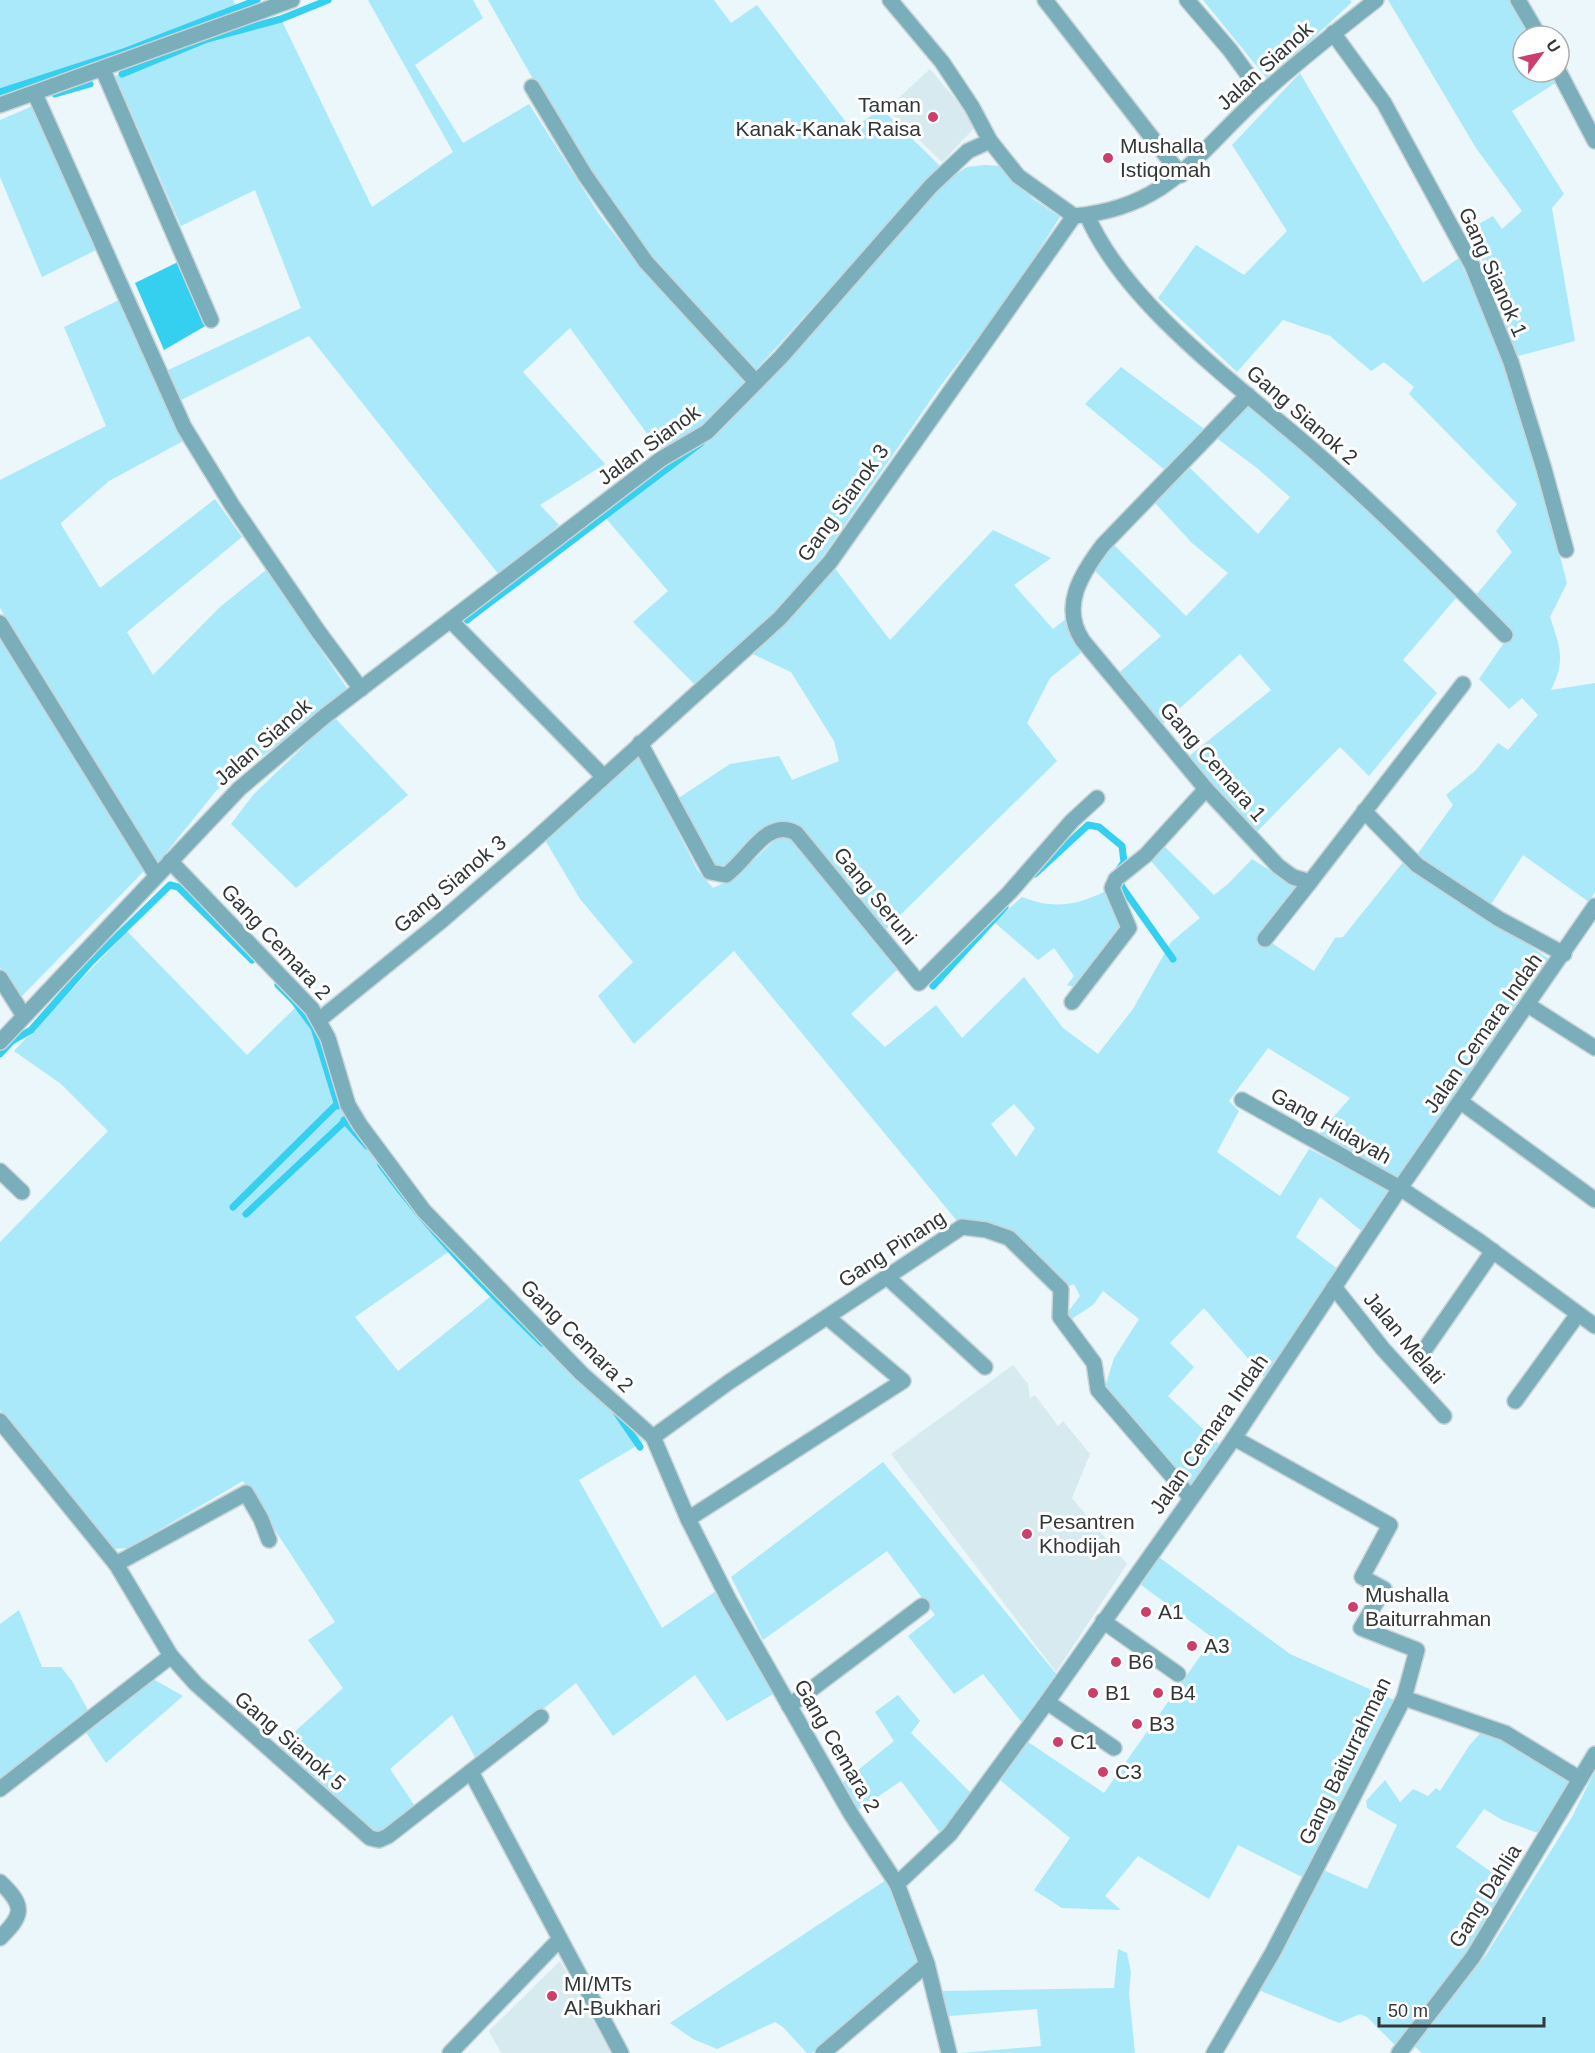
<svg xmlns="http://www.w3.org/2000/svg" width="1595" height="2053" font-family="Arial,sans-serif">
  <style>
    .built { fill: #d6eaef }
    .green { fill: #a9e9f9; fill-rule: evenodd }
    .water { fill: #35d0ef }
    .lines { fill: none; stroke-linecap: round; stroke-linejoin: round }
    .stream { stroke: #35d0ef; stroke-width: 7 }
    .minor-casing { stroke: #cad4d7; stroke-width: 18 }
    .minor { stroke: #7aaebb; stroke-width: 15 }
    .poi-dot { fill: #cc3f6d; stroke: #fff; stroke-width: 2 }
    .labels { text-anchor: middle; stroke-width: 6; stroke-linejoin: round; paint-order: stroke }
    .street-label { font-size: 21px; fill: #323738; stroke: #fff }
    .poi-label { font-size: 21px; fill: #323738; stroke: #fff; text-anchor: start }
  </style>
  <rect width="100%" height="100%" fill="#ebf7fa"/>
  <!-- built -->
  <g class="built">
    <polygon points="930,69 977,125 942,162 887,109"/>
    <polygon points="1013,1365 1028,1384 1030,1398 1035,1395 1058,1426 1063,1421 1090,1454 1072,1498 1127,1564 1056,1672 891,1454"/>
    <polygon points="560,1961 611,2053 501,2053 489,2031"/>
  </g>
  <!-- green -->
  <g class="green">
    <polygon points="0,0 233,0 237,8 126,51 0,92"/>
    <polygon points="368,0 473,0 483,18 415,65 463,143 529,104 599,214 638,265 744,382 707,424 659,450 570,328 523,372 605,464 540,505 559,525 500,576 309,336 179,401 166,371 301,308 255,190 181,226 115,76 207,39 281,19 372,207 453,152"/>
    <path d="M488,0H714L731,23L757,5L852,130L881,108L940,166L755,371C704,314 649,259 606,196C562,134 526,66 488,0Z"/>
    <polygon points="1203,0 1350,0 1352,2 1268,80"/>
    <polygon points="1388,0 1510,0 1530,36 1523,36 1523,72 1551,72 1557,82 1512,111 1564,194 1552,208 1575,341 1518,356 1495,307 1473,227 1493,216 1502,229 1522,211 1476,148"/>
    <path d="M1300,73L1423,283L1459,258L1496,343L1524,417L1567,583L1550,617C1560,647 1566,660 1551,690L1595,683V892L1589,902L1523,855L1490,906L1416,856L1453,805L1446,795L1476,770L1498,743L1508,750L1538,715L1522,698L1509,709L1479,679L1512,631L1476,595L1512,552L1496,531L1517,504L1409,394L1414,387L1384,362L1371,371L1330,336L1283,320L1237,372L1158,298L1196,245L1244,275L1287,231L1232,145Z"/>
    <polygon points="35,105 100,248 42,277 0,177 0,120"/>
    <polygon points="985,165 1003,166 1033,199 1060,217 1013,291 939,388 823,556 772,619 694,684 633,622 668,591 604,516 710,436 813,332 944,182 967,167"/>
    <polygon points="121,299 185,440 109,481 61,523 62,526 100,588 215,499 242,537 127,632 153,675 220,607 266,570 349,691 216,791 157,864 70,728 0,608 0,480 106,426 64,327"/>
    <polygon points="1121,367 1211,434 1248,395 1462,591 1403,660 1437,693 1369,776 1340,747 1251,838 1183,761 1271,690 1240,654 1157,729 1113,678 1161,636 1094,570 1114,545 1186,616 1228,573 1192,543 1155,503 1190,468 1258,534 1290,497 1257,468 1211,434 1171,475 1085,404"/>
    <polygon points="993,530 1051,558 1014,585 1053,629 1072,614 1088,647 1050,678 1027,723 1057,761 880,935 788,829 718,874 671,803 730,764 779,756 792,780 839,761 834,741 791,672 744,650 830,562 890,640"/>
    <polygon points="0,637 145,870 20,998 0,967"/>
    <polygon points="334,717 408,795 296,888 231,824 253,795"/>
    <path d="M638,754L698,871L713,888L736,877L780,835L788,836L803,847L900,967L851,1014L885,1047L936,1005L962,1038L1024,977L1063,1028L1098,1054L1133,1009L1171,942L1200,918L1146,855L1159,841L1214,895L1228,884L1252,859L1296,887L1260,935L1314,971L1335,938L1343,937L1408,856L1417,865L1549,959L1526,1000L1400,1179L1316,1137L1350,1098L1268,1048L1229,1101L1239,1111L1217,1152L1280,1196L1309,1149L1392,1191L1365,1234L1320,1197L1296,1237L1339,1270L1264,1377L1204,1308L1170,1343L1194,1367L1168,1396L1220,1445L1190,1490L1105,1387L1114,1358L1139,1319L1103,1291L1093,1305L1070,1320L1065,1316L1080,1296L1074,1284L1061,1289L1009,1238L962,1227L734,951L634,1044L598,996L633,962L580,899L545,840ZM1014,1104L1035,1128L1016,1157L991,1124Z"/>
    <path d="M1104,892L1111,896L1120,926L1074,987L1067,985L1074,976L1054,948L1038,960L994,922L1022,897C1052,909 1075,906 1104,892Z"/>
    <polygon points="127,931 247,1055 295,1008 317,1026 345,1104 454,1248 355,1317 398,1371 496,1292 625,1419 643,1442 579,1480 662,1628 716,1591 775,1693 727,1721 695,1675 613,1736 576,1683 477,1761 452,1715 390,1769 415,1806 379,1834 278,1747 343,1688 308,1640 335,1622 243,1481 128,1548 111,1549 0,1410 0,1242 108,1131 61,1084 14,1051"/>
    <polygon points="883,1462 1058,1676 1023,1724 983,1674 954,1694 908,1636 935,1615 887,1551 763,1640 731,1577"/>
    <polygon points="1152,1552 1290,1654 1399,1702 1306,1879 1238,1845 1209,1899 1138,1856 1105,1896 1121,1910 1062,1908 1034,1890 1070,1838 1000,1780 1028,1742 1104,1793 1213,1638 1133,1579"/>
    <polygon points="19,1610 42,1667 61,1667 72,1681 89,1712 0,1783 0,1624"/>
    <polygon points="153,1679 183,1696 106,1763 85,1731"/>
    <polygon points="898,1695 920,1721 911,1733 971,1793 941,1834 901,1781 858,1810 842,1783 894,1741 875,1712"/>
    <polygon points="1484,1729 1572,1780 1541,1834 1502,1820 1484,1809 1456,1847 1511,1886 1472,1949 1396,2046 1367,2017 1360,2014 1339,2023 1256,1989 1321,1869 1367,1889 1397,1825 1367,1808 1366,1801 1385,1780 1400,1802 1413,1789 1428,1796 1436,1788 1440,1791 1469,1746"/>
    <polygon points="1595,1771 1595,2053 1422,2053 1414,2046 1486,1955 1572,1817"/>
    <polygon points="886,1880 917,1962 812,2053 807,2053 783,2027 775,2022 717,2049 693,2039 670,2023"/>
    <polygon points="1118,1949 1127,1953 1131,1972 1129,1993 1135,2053 960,2053 1041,2046 1037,2009 949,2016 940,1991 1114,1988"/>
  </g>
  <!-- water -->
  <polygon class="water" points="182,260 207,325 164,350 135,283"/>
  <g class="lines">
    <!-- stream -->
    <g class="stream">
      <polyline points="122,74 207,39 281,19 328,0"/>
      <polyline points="0,92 126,51 257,0"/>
      <polyline points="55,94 90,84"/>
      <polyline points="467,620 701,443"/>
      <polyline points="1035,874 1088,825 1099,827 1122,846 1124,862 1118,871 1122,887 1173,959"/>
      <polyline points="278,985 294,1001 314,1028 338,1106"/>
      <polyline points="933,986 1005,907"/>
      <polyline points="0,1054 12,1041 31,1030 91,962 170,885 178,887 252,960"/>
      <polyline points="344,1120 367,1146"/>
      <path d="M381,1165C429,1231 484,1287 542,1343"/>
      <polyline points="233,1207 337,1104"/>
      <polyline points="246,1214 344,1122"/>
      <polyline points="616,1412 640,1447"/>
    </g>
    <defs>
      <g id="minor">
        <path d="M890,0L942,62L972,107L990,141L1018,176L1074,216C1170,208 1198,151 1263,93C1299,60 1338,30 1376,0"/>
        <polyline points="1045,0 1181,175"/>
        <polyline points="1187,0 1230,50 1262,94"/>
        <polyline points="1518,0 1539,36"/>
        <polyline points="1333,33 1384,103 1472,265 1511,362 1544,469 1566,550"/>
        <polyline points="103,70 211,320"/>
        <polyline points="1559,72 1595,141"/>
        <polyline points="532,87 585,175 646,262 756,382"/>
        <polyline points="35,94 184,427 232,505 318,631 361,689"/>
        <polyline points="0,105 292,0"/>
        <path d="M1087,215C1125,305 1242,388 1315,452C1381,510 1443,572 1505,635"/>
        <path d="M1248,395L1103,545C1081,574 1060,607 1083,641L1206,789L1278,866L1293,877L1310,882L1463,684"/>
        <polyline points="451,621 603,776"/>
        <polyline points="0,623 156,875"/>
        <path d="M640,743L710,872L726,875C748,860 766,817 796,833L919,983L1009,893L1072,821L1097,798"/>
        <polyline points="1364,811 1417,865 1499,919 1564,954"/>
        <polyline points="170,861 312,1009 328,1038 348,1105 360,1125 424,1211 582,1374 653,1437 688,1519 729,1600 851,1814 897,1884"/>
        <polyline points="1265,939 1310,882"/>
        <polyline points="0,978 24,1016"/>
        <polyline points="1072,1002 1129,928 1112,888 1116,879 1146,855 1206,789"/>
        <polyline points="1528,1005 1595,1048"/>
        <polyline points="319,1020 440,922 530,844 780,618 830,562 1074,216"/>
        <polyline points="0,1042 239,789 325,716 661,459 707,432 781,357 931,186 968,151 990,141"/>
        <polyline points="1242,1100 1400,1188 1479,1241 1595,1326"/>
        <polyline points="1461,1102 1595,1200"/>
        <polyline points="0,1171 22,1192"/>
        <polyline points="887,1277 985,1367"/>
        <polyline points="1334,1287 1383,1349 1444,1416"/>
        <polyline points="1425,1349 1493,1251"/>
        <polyline points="1515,1401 1578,1314"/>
        <polyline points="0,1421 116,1564 171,1656 196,1684 370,1838 379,1840 388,1836 541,1717"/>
        <polyline points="653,1437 729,1382 962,1227 986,1230 1009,1238 1061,1289 1060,1317 1094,1363 1098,1390 1191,1498"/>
        <polyline points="688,1519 903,1381 827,1317"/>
        <polyline points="116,1564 246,1493 261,1519 269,1540"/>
        <polyline points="1103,1621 1178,1674"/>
        <polyline points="1404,1698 1505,1733 1580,1779"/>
        <polyline points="1047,1702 1114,1748"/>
        <polyline points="789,1706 922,1606"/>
        <polyline points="471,1772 621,2053"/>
        <polyline points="0,1789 171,1656"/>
        <path d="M0,1882C24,1905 25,1914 0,1938"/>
        <polyline points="450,2053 559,1940"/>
        <polyline points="823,2053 927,1964"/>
        <polyline points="949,2053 927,1964 897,1884 950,1834 1047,1702 1234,1438 1400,1188 1595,906"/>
        <polyline points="1214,2053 1273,1952 1404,1698 1417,1650 1361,1628 1384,1589 1362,1577 1390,1525 1234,1438"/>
        <polyline points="1399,2053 1473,1957 1595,1754"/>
      </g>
    </defs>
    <!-- minor casing -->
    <use href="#minor" class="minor-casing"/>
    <!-- minor -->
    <use href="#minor" class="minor"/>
  </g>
  <!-- markers -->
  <g class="poi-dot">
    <circle cx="933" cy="117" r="6"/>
    <circle cx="1108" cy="158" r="6"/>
    <circle cx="1027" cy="1534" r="6"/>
    <circle cx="1353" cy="1607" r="6"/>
    <circle cx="1146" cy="1612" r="6"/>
    <circle cx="1192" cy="1646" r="6"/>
    <circle cx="1116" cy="1662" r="6"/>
    <circle cx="1093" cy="1693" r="6"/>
    <circle cx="1158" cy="1693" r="6"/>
    <circle cx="1137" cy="1724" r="6"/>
    <circle cx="1058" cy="1742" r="6"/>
    <circle cx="1103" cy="1772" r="6"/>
    <circle cx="552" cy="1996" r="6"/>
  </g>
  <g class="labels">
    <!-- street labels -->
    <g class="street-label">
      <text transform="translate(1265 66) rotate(-42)" y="7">Jalan Sianok</text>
      <text transform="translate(1493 272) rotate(66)" y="7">Gang Sianok 1</text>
      <text transform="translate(1302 415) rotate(41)" y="7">Gang Sianok 2</text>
      <text transform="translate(649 445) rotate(-36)" y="7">Jalan Sianok</text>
      <text transform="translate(843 503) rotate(-54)" y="7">Gang Sianok 3</text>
      <text transform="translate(263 742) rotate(-41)" y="7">Jalan Sianok</text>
      <text transform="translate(1213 762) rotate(49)" y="7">Gang Cemara 1</text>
      <text transform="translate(450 884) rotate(-40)" y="7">Gang Sianok 3</text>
      <text transform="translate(875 896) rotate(51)" y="7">Gang Seruni</text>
      <text transform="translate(276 942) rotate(47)" y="7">Gang Cemara 2</text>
      <text transform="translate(1483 1033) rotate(-55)" y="7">Jalan Cemara Indah</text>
      <text transform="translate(1331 1126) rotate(29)" y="7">Gang Hidayah</text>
      <text transform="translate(892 1249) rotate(-33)" y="7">Gang Pinang</text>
      <text transform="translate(577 1336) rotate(45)" y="7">Gang Cemara 2</text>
      <text transform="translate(1404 1338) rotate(50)" y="7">Jalan Melati</text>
      <text transform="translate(1209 1434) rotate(-55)" y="7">Jalan Cemara Indah</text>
      <text transform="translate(290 1741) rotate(41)" y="7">Gang Sianok 5</text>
      <text transform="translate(837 1746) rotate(60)" y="7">Gang Cemara 2</text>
      <text transform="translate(1345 1761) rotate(-64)" y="7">Gang Baiturrahman</text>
      <text transform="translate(1485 1896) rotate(-58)" y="7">Gang Dahlia</text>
    </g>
    <!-- poi labels -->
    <g class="poi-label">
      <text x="921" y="112" text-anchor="end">Taman<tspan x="921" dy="24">Kanak-Kanak Raisa</tspan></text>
      <text x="1120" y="153">Mushalla<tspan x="1120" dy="24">Istiqomah</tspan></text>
      <text x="1039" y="1529">Pesantren<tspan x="1039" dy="24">Khodijah</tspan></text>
      <text x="1365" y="1602">Mushalla<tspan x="1365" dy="24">Baiturrahman</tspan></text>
      <text x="1158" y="1619">A1</text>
      <text x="1204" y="1653">A3</text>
      <text x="1128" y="1669">B6</text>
      <text x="1105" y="1700">B1</text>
      <text x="1170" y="1700">B4</text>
      <text x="1149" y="1731">B3</text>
      <text x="1070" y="1749">C1</text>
      <text x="1115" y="1779">C3</text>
      <text x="564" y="1991">MI/MTs<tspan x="564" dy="24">Al-Bukhari</tspan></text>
    </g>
  </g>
  <!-- north arrow -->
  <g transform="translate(1541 54) rotate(57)"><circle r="28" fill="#ffffff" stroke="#adafaf" stroke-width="1.5"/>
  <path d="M0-4.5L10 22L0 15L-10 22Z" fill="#cc3f6d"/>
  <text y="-9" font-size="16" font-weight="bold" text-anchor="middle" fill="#323738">U</text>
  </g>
  <!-- scale -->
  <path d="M1379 2017v9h165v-9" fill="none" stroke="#323738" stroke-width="3"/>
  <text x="1388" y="2017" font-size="18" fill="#323738" stroke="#ffffff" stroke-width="4.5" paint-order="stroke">50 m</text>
</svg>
